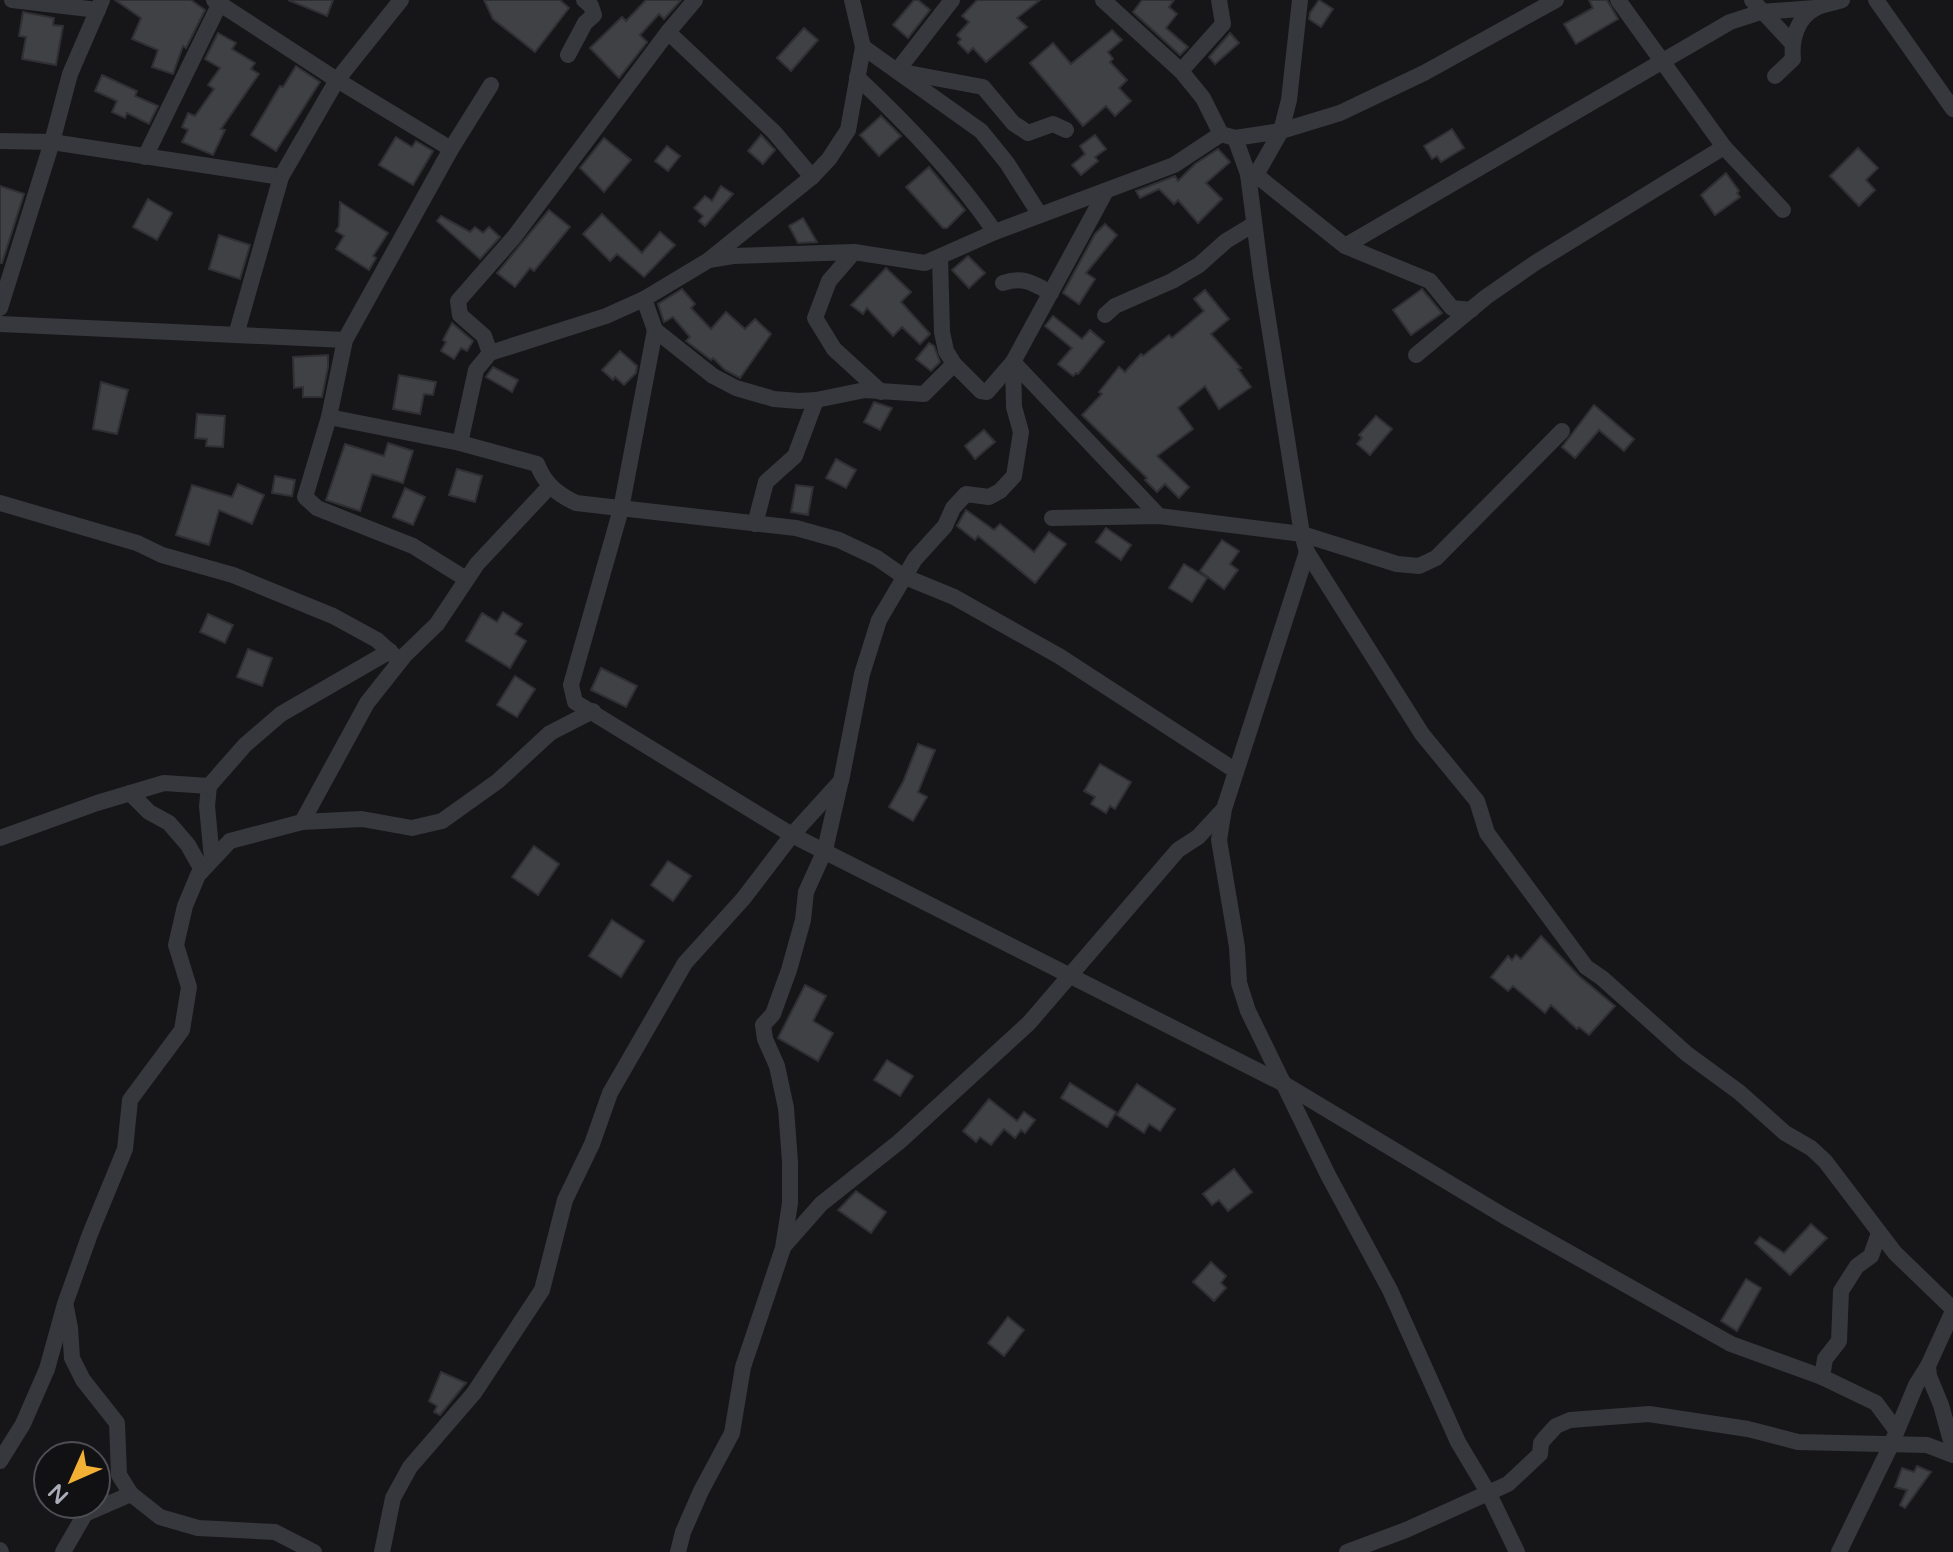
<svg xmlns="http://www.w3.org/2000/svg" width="1953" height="1552" font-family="'Varela Round',sans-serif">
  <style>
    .building { fill: #404145; stroke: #303034; stroke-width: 2 }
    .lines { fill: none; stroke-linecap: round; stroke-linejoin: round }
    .street { stroke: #37383d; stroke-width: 16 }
  </style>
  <rect width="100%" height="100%" fill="#161618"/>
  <!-- building -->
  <g class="building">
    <polygon points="115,0 191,0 205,10 186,48 183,46 173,74 152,67 158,50 132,39 141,18"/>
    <polygon points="288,0 333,0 327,16"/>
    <polygon points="484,0 560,0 569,8 535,52 493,19"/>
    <polygon points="646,0 681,0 664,19 659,14 640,35 647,42 619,78 590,48 622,17 626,21"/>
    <polygon points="914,0 918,0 930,10 908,38 893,25"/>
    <polygon points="977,0 1040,0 1017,18 1027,27 986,62 973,48 968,53 958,43 961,39 957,35 969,22 962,16"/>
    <polygon points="1142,0 1174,0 1169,7 1177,14 1166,28 1188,47 1180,55 1133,12"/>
    <polygon points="1319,0 1333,9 1321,27 1309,19 1310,13"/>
    <polygon points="1589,0 1607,0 1618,19 1576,44 1564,24 1593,8"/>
    <polygon points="23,12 54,18 53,25 63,26 56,65 22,59 26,37 19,36"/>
    <polygon points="804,28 818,40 791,71 777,58"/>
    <polygon points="1112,30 1122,40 1108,52 1113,59 1110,62 1127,80 1119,88 1131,101 1115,116 1106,106 1083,126 1030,63 1053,43 1071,64"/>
    <polygon points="218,33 236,43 232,49 255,63 251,69 259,74 221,129 225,130 213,155 182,142 188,130 182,127 188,113 195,116 214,89 208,85 220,68 205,59"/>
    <polygon points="1230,33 1239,43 1215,64 1209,57"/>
    <polygon points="296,66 320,82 276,151 251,135 280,86 283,87"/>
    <polygon points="102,75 137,91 135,96 158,106 149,124 127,113 125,118 112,112 117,101 95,91"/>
    <polygon points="881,116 901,136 879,156 860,135"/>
    <polygon points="1452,129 1464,148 1441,162 1437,156 1432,159 1424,146"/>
    <polygon points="761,135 775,150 763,164 748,151"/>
    <polygon points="1095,135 1106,149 1095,157 1098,161 1081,175 1072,165 1085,154 1080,146"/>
    <polygon points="396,137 412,147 416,141 433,151 413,185 379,165"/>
    <polygon points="604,138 631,160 604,192 580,168"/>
    <polygon points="667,146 680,156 668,171 655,161"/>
    <polygon points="1858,148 1878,168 1866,180 1875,190 1859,206 1830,176"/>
    <polygon points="1218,149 1230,162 1206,183 1222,199 1198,223 1178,200 1174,204 1159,189 1140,198 1136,191 1175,176 1178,181 1195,164"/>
    <polygon points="929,167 965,210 947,228 943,228 906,187"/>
    <polygon points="1726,173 1739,191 1737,193 1740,197 1715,215 1701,195"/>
    <polygon points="0,186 24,194 2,263 0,263"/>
    <polygon points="721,186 733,194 705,226 699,221 703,216 694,208 705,196 712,201"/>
    <polygon points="148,199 172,213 157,240 133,227"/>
    <polygon points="340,202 388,233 373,256 376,258 369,270 336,249 344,236 336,231 339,226"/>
    <polygon points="549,210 570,227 534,271 530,268 515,287 497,273"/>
    <polygon points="602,214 642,253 660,232 675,245 644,277 617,254 610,261 583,234"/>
    <polygon points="441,216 470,232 475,227 483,233 489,227 500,237 480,259 437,221"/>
    <polygon points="803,218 817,242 798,243 789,226"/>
    <polygon points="1105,224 1117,235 1086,273 1095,279 1079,304 1063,293 1095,234"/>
    <polygon points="219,235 250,245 240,279 209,269"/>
    <polygon points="968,256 985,273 969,288 952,270"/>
    <polygon points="886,268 911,292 901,302 930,334 920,344 902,327 893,336 867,308 863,314 851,305"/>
    <polygon points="682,289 695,304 691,308 711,329 726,312 745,329 755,319 771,334 740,378 725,370 713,358 711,360 686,341 690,337 673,317 664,322 658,304"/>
    <polygon points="1422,289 1442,313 1411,335 1393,310"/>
    <polygon points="1205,290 1229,319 1211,334 1241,368 1238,369 1251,387 1219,409 1205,386 1178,408 1193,429 1157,456 1189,487 1179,498 1165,484 1157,492 1145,480 1147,478 1082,415 1102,394 1099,392 1119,367 1125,372 1141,354 1143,356 1169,335 1172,338 1204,311 1194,299"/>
    <polygon points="1053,316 1082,339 1090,330 1104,342 1078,374 1076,373 1073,376 1058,364 1072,348 1045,326"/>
    <polygon points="452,323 473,341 467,351 461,348 454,359 441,351 446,342 443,340"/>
    <polygon points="929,343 934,346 940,362 931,371 916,359"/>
    <polygon points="620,351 637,366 636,373 624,385 615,377 613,380 602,370"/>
    <polygon points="328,355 328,367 322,397 303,397 303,387 294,388 293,357"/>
    <polygon points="493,367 518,380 512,392 486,377"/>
    <polygon points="399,375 436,382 433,395 424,394 420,414 393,409"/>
    <polygon points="101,382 128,390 117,434 93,429"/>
    <polygon points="874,402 892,408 880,430 864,422"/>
    <polygon points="1594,405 1634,439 1624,451 1599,430 1575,458 1562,447"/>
    <polygon points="197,414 225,416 223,447 206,446 207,439 195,438"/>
    <polygon points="1376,416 1392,429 1370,455 1357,444 1362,438 1359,435"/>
    <polygon points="984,430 995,442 975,459 965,446"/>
    <polygon points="388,443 413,451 403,483 372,474 360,511 326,500 345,444 384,456"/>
    <polygon points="836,459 856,470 846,488 826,478"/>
    <polygon points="457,469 482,476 475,502 449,495"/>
    <polygon points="275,476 295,480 292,496 272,493"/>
    <polygon points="238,484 264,495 252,524 219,510 209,545 176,535 192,485 232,497"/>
    <polygon points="796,485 813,487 808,515 791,512"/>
    <polygon points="405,488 425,497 413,525 393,517"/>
    <polygon points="966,510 994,530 1000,524 1034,552 1049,532 1066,544 1035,583 978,536 975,540 957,526"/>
    <polygon points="1106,528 1131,545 1121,560 1096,542"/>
    <polygon points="1222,540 1239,551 1230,564 1238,570 1224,589 1200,571"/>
    <polygon points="1184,564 1207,578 1192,602 1169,588"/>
    <polygon points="503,612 522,624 515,634 526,641 510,668 466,641 482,613 497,622"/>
    <polygon points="208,614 233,625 225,643 200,632"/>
    <polygon points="248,649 272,658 262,686 237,677"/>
    <polygon points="601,668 637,686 626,707 591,690"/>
    <polygon points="515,676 535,689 517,717 497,705"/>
    <polygon points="918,744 935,750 918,792 927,797 913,821 889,807 903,782"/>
    <polygon points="1100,764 1131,782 1115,809 1110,806 1106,813 1091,804 1095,797 1084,791"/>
    <polygon points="534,846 559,864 538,895 512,877"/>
    <polygon points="668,861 691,876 673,901 651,885"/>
    <polygon points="612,920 644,941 621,977 589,956"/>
    <polygon points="1541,936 1579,976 1615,1006 1589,1035 1579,1027 1577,1029 1551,1005 1545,1013 1513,986 1508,991 1491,977 1508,956 1512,960 1516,955 1521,959"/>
    <polygon points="805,985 826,996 813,1021 833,1033 818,1061 778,1038"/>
    <polygon points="887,1060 913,1076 900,1096 874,1080"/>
    <polygon points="1070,1083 1116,1112 1107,1127 1061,1098"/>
    <polygon points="1137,1084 1175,1109 1160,1131 1149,1124 1144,1133 1117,1115"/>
    <polygon points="989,1099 1017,1121 1024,1112 1035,1120 1025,1133 1021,1130 1015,1138 1004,1129 991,1145 980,1137 976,1142 963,1131"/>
    <polygon points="1234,1169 1252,1192 1228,1211 1219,1200 1212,1205 1203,1194"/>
    <polygon points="856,1191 886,1212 871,1233 838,1210"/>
    <polygon points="1811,1224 1827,1238 1790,1275 1755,1243 1760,1237 1784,1253"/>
    <polygon points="1211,1262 1226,1276 1221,1283 1226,1288 1214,1301 1193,1282"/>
    <polygon points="1746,1279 1761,1288 1737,1331 1721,1321"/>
    <polygon points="1008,1317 1024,1330 1004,1356 988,1343"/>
    <polygon points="441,1372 466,1383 440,1415 434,1412 437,1406 429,1401"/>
    <polygon points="1917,1466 1931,1472 1905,1508 1900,1505 1907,1490 1895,1487 1902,1468 1914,1472"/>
  </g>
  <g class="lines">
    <!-- street -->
    <g class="street">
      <polyline points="12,0 98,10"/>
      <polyline points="214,0 337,80 451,149"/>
      <polyline points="952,0 897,71 983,87 1013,123 1028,133 1053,124 1066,130"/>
      <polyline points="1103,0 1181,71 1203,98 1221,134 1235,138 1248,174 1261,275 1302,534 1307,552 1422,734 1477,801 1487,833 1586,967 1602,978 1687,1054 1739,1092 1785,1133 1811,1148 1825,1161 1895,1253 1953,1309"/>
      <polyline points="1618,0 1724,147 1783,210"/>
      <polyline points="1752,0 1791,42"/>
      <polyline points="1876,0 1953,109"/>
      <polyline points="668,32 774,132 812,177"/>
      <polyline points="863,47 981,131 1007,163 1040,215"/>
      <polyline points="568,55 585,23 594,15 591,6 584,0"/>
      <polyline points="1181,71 1223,24 1219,0"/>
      <path d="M1775,76L1793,59C1791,40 1797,17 1816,8C1824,4 1834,3 1842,0"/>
      <path d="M857,77C908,125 955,174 995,232"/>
      <polyline points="1235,138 1281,131 1340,113 1424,73 1556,0"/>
      <polyline points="0,141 52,142 281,177"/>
      <polyline points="145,157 220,3"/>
      <polyline points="1248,174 1256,175 1345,246 1430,281 1452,308 1471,310"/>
      <polyline points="1256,175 1281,131 1289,100 1300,0"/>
      <polyline points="1345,246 1730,22 1761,12 1815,8"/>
      <polyline points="854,252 829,281 815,318 834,349 881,392"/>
      <polyline points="940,257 942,332 946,351 954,364 981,391 987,392 1013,362 1106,191"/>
      <polyline points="710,259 812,177 829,159 848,130 863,47 852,0"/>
      <path d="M1003,283C1023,276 1033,283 1051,293"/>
      <polyline points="644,299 655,330 713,376 736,388 774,399 799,401 816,400 865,390 924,394 954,364"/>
      <polyline points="0,308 52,142 70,74 102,0"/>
      <polyline points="1105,315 1115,306 1172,281 1199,265 1226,241 1254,224"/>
      <polyline points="0,324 345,340"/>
      <polyline points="655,330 621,509 571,685 575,702 792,835 1286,1085 1504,1216 1731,1344 1822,1377"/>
      <polyline points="236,335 281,177 337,80 401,0"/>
      <polyline points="490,353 484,336 460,315 458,301 514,237 668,32 695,0"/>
      <polyline points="1416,355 1486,297 1535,263 1724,147"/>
      <path d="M329,417L460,443L537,464C545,484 557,494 576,503L796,528L839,540L877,558L903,576L954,597L1059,656L1236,771"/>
      <polyline points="460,443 476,370 490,353 606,316 644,299 709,260 733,256 854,252 925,263 995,232 1174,165 1221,134"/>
      <polyline points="0,503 137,543 162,555 233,575 333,616 377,640 400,661"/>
      <polyline points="1052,518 1159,516 1302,534 1397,564 1419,566 1436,558 1562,431"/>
      <polyline points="755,524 766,482 795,456 816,400"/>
      <polyline points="1307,552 1224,809 1219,840 1237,947 1239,983 1248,1011 1328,1175 1390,1290 1458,1442 1489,1494 1517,1552"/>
      <polyline points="466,579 413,546 317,508 305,497 329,417 345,340 451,149 491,85"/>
      <polyline points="209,786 207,806 212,859"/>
      <polyline points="130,793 149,812 169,823 188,845 202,870"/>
      <polyline points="302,822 367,703 405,655 437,624 477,564 550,486"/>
      <polyline points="0,838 97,803 164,783 209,786 245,745 281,714 390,651"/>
      <polyline points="1879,1233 1871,1256 1857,1266 1841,1291 1839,1341 1825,1359 1822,1377 1876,1403 1896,1430"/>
      <polyline points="784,1246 821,1204 899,1142 1029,1023 1178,850 1198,837 1223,810"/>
      <polyline points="66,1307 70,1328 72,1358 83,1380 117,1423 119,1475 131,1494 160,1517 198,1528 275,1532 314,1552"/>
      <polyline points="1928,1366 1929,1376 1941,1405 1953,1448"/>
      <polyline points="0,1461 23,1424 47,1369 65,1304 90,1234 125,1149 130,1100 182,1030 189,987 176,945 185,906 198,875 230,841 302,822 362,819 412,828 442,821 498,781 550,733 593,711"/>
      <polyline points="0,1550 1,1552"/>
      <polyline points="63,1552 85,1514 131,1494"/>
      <polyline points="382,1552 393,1498 410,1467 474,1393 542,1290 565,1200 592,1144 610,1093 685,963 743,899 792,835 841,781 862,674 879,620 915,559 945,526 953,508 966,494 989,497 1000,491 1014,476 1021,432 1014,407 1013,362 1159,516"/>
      <polyline points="678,1552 683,1532 701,1491 732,1433 743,1367 783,1248 790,1203 790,1162 786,1108 777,1066 765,1039 763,1025 773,1014 789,970 803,920 806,892 825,850 840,784"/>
      <polyline points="1347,1552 1406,1530 1508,1484 1540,1454 1541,1443 1545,1438 1556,1426 1570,1420 1649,1414 1748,1429 1798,1442 1927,1445 1953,1455"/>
      <polyline points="1839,1552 1891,1445 1916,1385 1928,1366 1953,1311"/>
    </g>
  </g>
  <!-- north arrow -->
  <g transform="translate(72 1480) rotate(225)"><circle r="38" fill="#111113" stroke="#4d4f55" stroke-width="2"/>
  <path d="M0-6L14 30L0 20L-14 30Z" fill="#f2b134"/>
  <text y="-12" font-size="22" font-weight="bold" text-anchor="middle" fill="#a8adb8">N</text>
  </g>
</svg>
